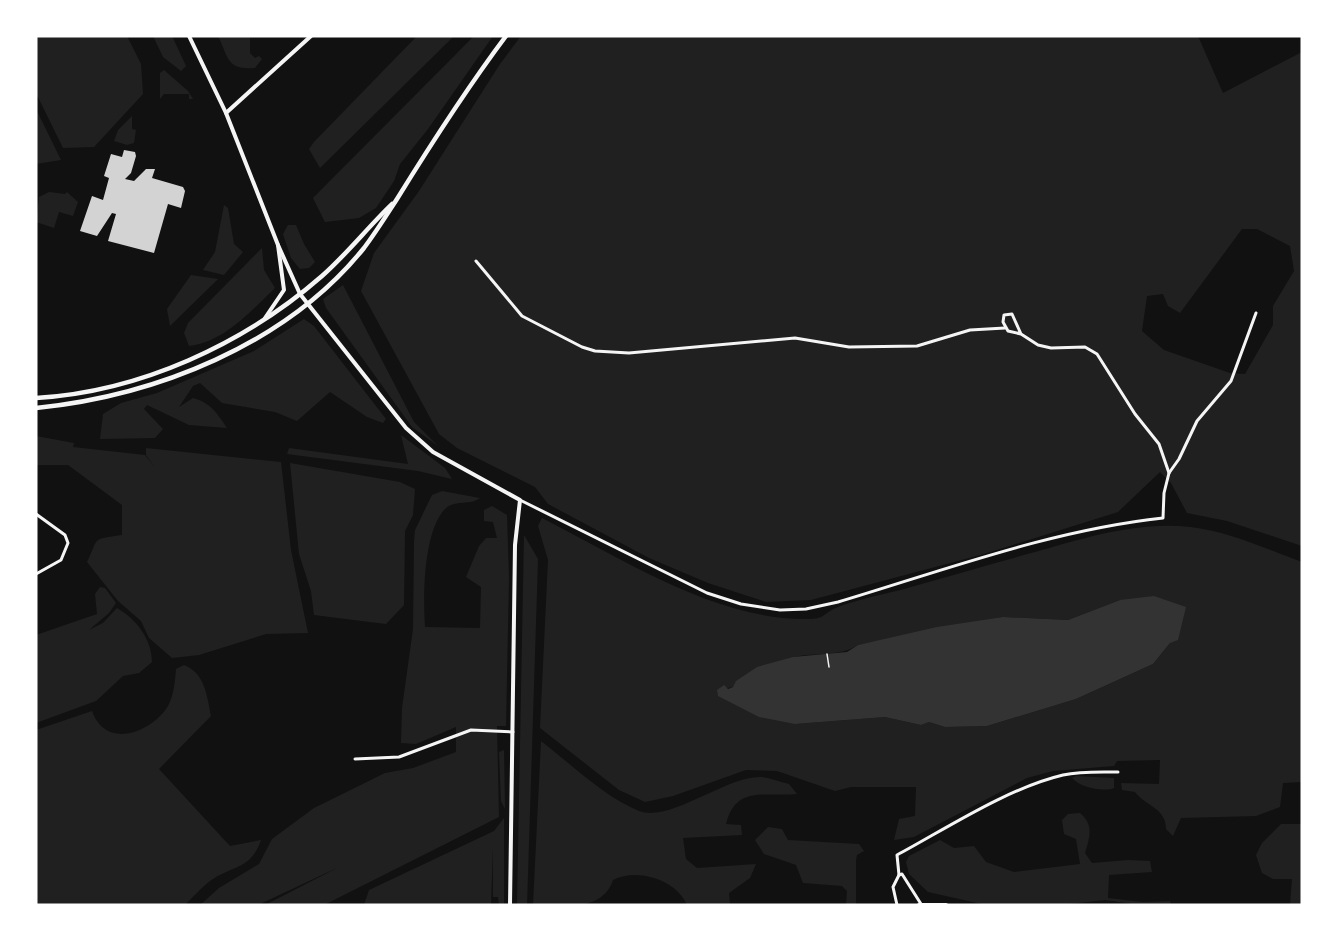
<svg xmlns="http://www.w3.org/2000/svg" width="1338" height="941" font-family="'Roboto Condensed',sans-serif">
  <style>
    .green { fill: #202020; fill-rule: evenodd }
    .water { fill: #333 }
    .building { fill: #d3d3d3 }
    .lines { fill: none; stroke-linecap: round; stroke-linejoin: round }
    .path { stroke: #f5f5f5; stroke-width: 1.5 }
    .minor { stroke: #f5f5f5; stroke-width: 3 }
    .tertiary { stroke: #f5f5f5; stroke-width: 4 }
    .trunk { stroke: #f5f5f5; stroke-width: 4.5 }
  </style>
  <rect width="100%" height="100%" fill="#111"/>
  <!-- green -->
  <g class="green">
    <polygon points="36,36 127,36 141,64 143,94 94,147 63,148 36,93"/>
    <polygon points="153,36 172,36 186,66 181,71 163,57"/>
    <path d="M218,36H250V53L255,58L259,56L262,59L255,68C227,70 229,59 218,36Z"/>
    <polygon points="417,36 454,36 320,168 309,149 314,142"/>
    <polygon points="474,36 493,36 428,129 400,164 394,181 376,208 359,218 325,222 313,198"/>
    <path d="M521,36H1198L1223,93L1302,52V546L1227,521L1187,513L1171,483L1160,472L1118,512L984,554L811,600L766,602L708,583L649,558L548,504L535,487L457,448L439,434L361,291L374,253L419,191L500,64ZM1242,229H1257L1290,246L1294,271L1273,306V325L1245,374L1230,373L1164,350L1142,331L1147,296L1163,294L1168,306L1180,313Z"/>
    <polygon points="164,70 188,91 193,99 189,99 189,94 164,94 160,99 160,73"/>
    <polygon points="36,109 61,160 36,164"/>
    <polygon points="132,116 132,129 136,130 134,143 127,145 114,141 118,130"/>
    <polygon points="49,192 65,194 67,192 78,202 73,216 59,212 54,228 36,222 39,197"/>
    <polygon points="224,205 228,208 234,244 243,252 224,275 203,270 215,252"/>
    <polygon points="288,225 296,225 304,244 315,262 309,268 300,269 291,258 283,234"/>
    <path d="M262,248L264,270L275,288C250,312 224,342 189,346L184,333L188,323Z"/>
    <polygon points="191,275 218,279 170,326 167,309"/>
    <polygon points="343,285 414,422 438,446 412,427 326,308 323,299"/>
    <path d="M304,319L314,326L386,419L383,423L367,417L330,392L297,421L275,412L222,403L200,383L193,386L179,407L193,398C211,403 217,413 227,428L189,425L147,405L144,409L163,429L155,438L100,439L103,414L121,403L157,393L254,351Z"/>
    <polygon points="401,435 445,468 452,479 418,471 287,454 289,448 408,464"/>
    <path d="M36,436L74,443L73,447L145,455L154,466L146,455V448L281,462L291,550L308,633L266,634L199,655L172,658L149,638L141,621L118,601L87,562C100,536 90,540 122,535V505L68,465H36Z"/>
    <polygon points="290,463 400,482 415,489 413,515 405,531 404,605 386,624 314,615 311,591 299,554"/>
    <path d="M442,491L480,498C470,506 455,499 445,509C423,532 423,597 425,627L480,628L481,587L466,577L479,546L486,538H497L493,522L484,521V510L492,506L507,515L509,578L506,726H497L499,817L324,905H265L339,867L258,905H200L219,888L259,864L272,839L314,808L385,773L413,768L456,752V727L416,744L401,743L402,708L413,629L414,541L415,530L432,495Z"/>
    <path d="M542,518C621,558 719,622 810,619C820,619 823,616 830,611C844,602 886,594 904,589C947,577 991,564 1035,552C1085,538 1137,521 1190,527C1228,531 1266,549 1302,562V782L1283,783L1280,807L1256,816L1181,818L1173,836L1166,829C1166,808 1147,807 1135,792L1122,790L1121,783L1159,784L1160,760L1117,761L1114,766L1053,771L1027,778L914,837L894,840L899,819L915,816L916,787H851L835,791L777,771L746,770L673,796L645,802L619,790L540,728L548,560L538,526ZM1120,600L1170,643L1153,664L1076,699L987,726L945,727L929,722L921,725L885,717L795,724L721,689C748,688 768,663 794,657C817,652 839,657 858,645L1003,617L1068,620Z"/>
    <polygon points="524,535 538,559 527,905 517,905"/>
    <path d="M100,587L105,588L116,603L109,613L89,630L103,623L117,608C136,619 152,639 152,662L139,673L123,676L96,701L36,723V635L97,614L95,594Z"/>
    <path d="M184,665C205,673 207,696 211,716L159,769L230,846L261,840C251,870 232,865 210,881C201,888 193,897 185,905H36V730L92,711C106,750 151,733 168,706C174,695 175,681 176,669Z"/>
    <path d="M541,741C571,764 603,796 639,811C670,823 727,775 762,777C771,778 780,782 789,784L797,794C763,797 736,785 726,824L741,825L742,835L683,838L686,859L697,868L756,864L750,878L729,893L730,905H687C677,880 637,867 613,880C602,913 562,905 533,905Z"/>
    <polygon points="504,750 505,809 501,801 499,752"/>
    <path d="M1076,776L1114,778V788C1103,792 1081,788 1072,778Z"/>
    <path d="M1080,813C1094,825 1090,836 1085,853L1092,863L1128,860L1150,861L1152,872L1109,875L1108,898L1143,902L1170,901L1171,905H1139L1105,900L1061,905H986L928,892L909,874L906,862L909,856L940,840L954,848L974,846L986,862L1014,872L1080,864L1076,839L1064,834L1062,820L1068,814Z"/>
    <polygon points="504,818 504,905 499,905 498,897 493,897 493,848 491,905 364,905 369,890 494,831"/>
    <polygon points="1281,824 1302,824 1302,905 1290,905 1292,879 1273,879 1262,873 1256,855 1262,843"/>
    <polygon points="768,827 782,829 788,840 859,844 864,851 857,855 856,860 856,905 846,905 847,891 842,886 803,883 796,865 764,854 755,840"/>
  </g>
  <!-- water -->
  <polygon class="water" points="1154,596 1186,607 1178,640 1170,643 1153,664 1076,699 987,726 945,727 929,722 921,725 885,717 795,724 759,717 718,696 717,690 724,685 728,689 733,687 736,681 757,667 793,657 847,652 858,645 937,627 1003,617 1068,620 1120,600"/>
  <!-- building -->
  <polygon class="building" points="124,150 135,152 136,156 131,173 125,179 134,181 146,169 155,169 152,178 183,187 185,191 181,208 168,204 154,253 108,241 116,214 112,213 97,236 80,231 92,196 103,200 109,178 104,176 111,154 122,157"/>
  <g class="lines">
    <!-- path -->
    <polyline class="path" points="827,654 829,667"/>
    <!-- minor -->
    <g class="minor">
      <polyline points="476,261 522,316 582,347 595,351 629,353 795,338 849,347 917,346 970,330 1005,328"/>
      <polyline points="1021,334 1012,314 1004,315 1003,322 1008,331 1021,334 1038,345 1051,348 1085,347 1097,354 1135,414 1159,444 1169,473"/>
      <path d="M520,500L707,593L741,604L780,610L806,609L838,602C945,570 1052,530 1163,518L1164,493L1169,473L1179,459L1197,421L1231,381L1256,313"/>
      <polyline points="36,514 65,535 68,543 61,560 36,574"/>
      <polyline points="355,759 399,757 471,730 513,732"/>
      <polyline points="899,875 902,874 921,904"/>
      <path d="M897,905L893,887L899,875L897,855C947,828 1008,788 1063,775C1081,771 1100,772 1118,772"/>
    </g>
    <!-- tertiary -->
    <g class="tertiary">
      <polyline points="189,36 226,113 278,245 300,294 406,428 433,452 520,500 515,545 510,905"/>
      <polyline points="226,113 311,36"/>
      <polyline points="265,318 284,290 278,245"/>
      <polyline points="919,905 946,905"/>
    </g>
    <!-- trunk -->
    <g class="trunk">
      <path d="M36,398C140,392 244,344 322,276C347,254 368,227 392,204"/>
      <path d="M36,408C155,396 286,345 364,248C376,232 386,216 397,199C431,144 467,88 506,36"/>
    </g>
  </g>
  <!-- border -->
  <rect width="1338" height="941" fill="none" stroke="#ffffff" stroke-width="75"/>
</svg>
